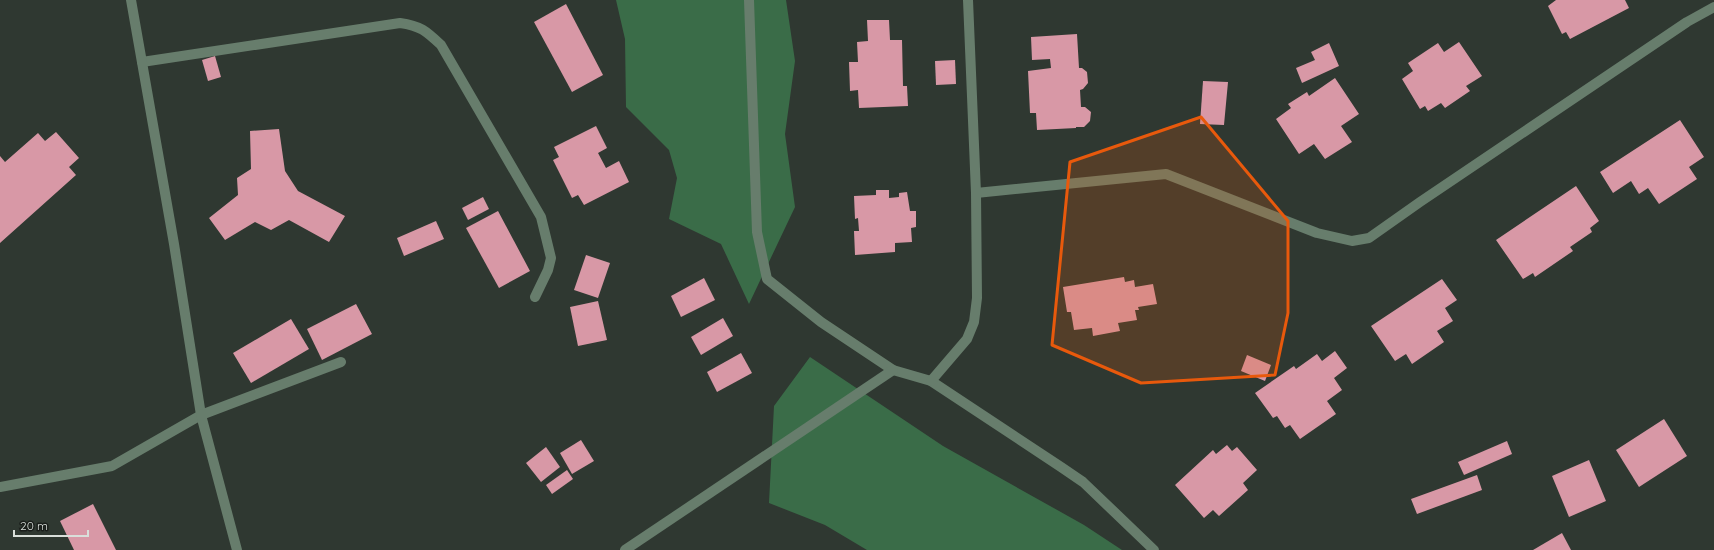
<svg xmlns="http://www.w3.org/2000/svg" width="1714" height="550" font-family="Quicksand,sans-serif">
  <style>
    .forest { fill: #3a6c48 }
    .building { fill: #d898a6 }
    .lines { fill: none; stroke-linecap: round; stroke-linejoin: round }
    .minor { stroke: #677d6c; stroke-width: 10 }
    .marked { fill: #e8590c; fill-opacity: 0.2; stroke: #e8590c; stroke-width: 3; stroke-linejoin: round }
  </style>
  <rect width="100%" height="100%" fill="#2f3831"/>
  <!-- forest -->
  <g class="forest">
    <polygon points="616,0 786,0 795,61 785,134 795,207 749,304 721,244 669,219 677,178 669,150 626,107 625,39"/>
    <polygon points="810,357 943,446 1084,525 1122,550 867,550 825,525 769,503 774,406"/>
  </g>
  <!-- building -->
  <g class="building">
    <polygon points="1556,0 1625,0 1629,8 1570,39 1566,32 1562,34 1548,6"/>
    <polygon points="566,4 603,75 572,92 534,22"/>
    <polygon points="867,20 889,20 890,40 902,40 903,86 907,86 908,106 859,108 858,90 850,91 849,62 858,62 857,42 868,41"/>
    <polygon points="1077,34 1079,68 1082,68 1087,72 1088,83 1083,89 1080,90 1081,107 1085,107 1091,112 1090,121 1084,127 1076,127 1076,128 1037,130 1036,113 1030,113 1028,71 1051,68 1050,59 1032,60 1031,37"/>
    <polygon points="1459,42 1482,76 1466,86 1470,91 1445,108 1441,103 1428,111 1425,106 1420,109 1402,79 1413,71 1408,63 1438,43 1444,52"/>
    <polygon points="1329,43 1339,66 1302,83 1296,68 1315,60 1311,52"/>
    <polygon points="215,56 221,77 208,81 202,60"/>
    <polygon points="955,60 956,84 936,85 935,61"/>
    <polygon points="1335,78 1359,114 1341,126 1352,142 1325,159 1314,144 1299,154 1276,119 1291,108 1288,104 1307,92 1309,96"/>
    <polygon points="1203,81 1228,82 1224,125 1200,124"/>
    <polygon points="1680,120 1704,157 1689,167 1697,179 1659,204 1648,188 1639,194 1631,181 1613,193 1600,172"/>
    <polygon points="596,126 607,148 598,153 606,168 619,161 629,182 584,205 578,195 572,198 553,160 559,157 554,147"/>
    <polygon points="279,129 285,171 298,191 345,216 329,242 289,220 271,230 255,222 225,240 209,218 238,195 237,178 251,169 250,131"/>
    <polygon points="56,132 79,158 69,167 76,175 0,243 0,156 5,162 38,133 45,141"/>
    <polygon points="1576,186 1599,221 1590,228 1592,232 1570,247 1573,251 1535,277 1533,273 1523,279 1496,240"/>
    <polygon points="876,190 889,190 889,198 899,197 899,193 907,192 910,211 916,211 916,227 911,228 912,242 895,243 895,252 855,255 854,231 859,231 858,218 855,219 854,196 876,195"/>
    <polygon points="483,197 489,209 468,220 462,208"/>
    <polygon points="498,211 530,271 499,288 466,228"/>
    <polygon points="436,221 444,239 404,256 397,238"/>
    <polygon points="586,255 610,263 598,298 574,290"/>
    <polygon points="1124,277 1125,282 1134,280 1135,287 1153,284 1157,304 1138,307 1139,310 1135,310 1137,320 1118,323 1120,331 1093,336 1092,328 1074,330 1071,312 1067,312 1063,287"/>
    <polygon points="704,278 715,300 681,317 671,296"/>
    <polygon points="1442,279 1457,300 1445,308 1453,321 1437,331 1444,342 1412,364 1406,354 1395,361 1371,326"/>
    <polygon points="598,301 607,340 578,346 570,307"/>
    <polygon points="356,304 372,334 322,360 307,329"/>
    <polygon points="723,318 733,336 701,355 691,337"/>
    <polygon points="291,319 309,349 251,383 233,353"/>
    <polygon points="1335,351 1347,368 1334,378 1342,390 1327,401 1336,414 1300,439 1290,425 1285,428 1277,416 1273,418 1255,393 1294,366 1296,369 1317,354 1322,361"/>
    <polygon points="741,353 752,373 717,392 707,372"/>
    <polygon points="1247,355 1271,365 1265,381 1241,371"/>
    <polygon points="1664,419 1687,456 1639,487 1616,450"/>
    <polygon points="581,440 594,461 572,474 560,453"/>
    <polygon points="1507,441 1512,454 1464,475 1458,462"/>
    <polygon points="1227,445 1232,451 1237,447 1257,470 1243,483 1248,490 1219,516 1213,510 1204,518 1175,485 1213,450 1216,454"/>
    <polygon points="546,447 560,467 541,482 526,463"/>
    <polygon points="1589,460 1606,501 1569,517 1552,476"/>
    <polygon points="567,470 573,479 552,494 546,485"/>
    <polygon points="1477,475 1482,490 1417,514 1411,499"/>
    <polygon points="93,504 116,550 74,550 60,521"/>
    <polygon points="1562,533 1571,550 1533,550"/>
  </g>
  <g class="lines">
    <!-- minor -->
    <g class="minor">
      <polyline points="749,0 757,232 767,279 821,322 893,370 931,381 1061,467 1083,482 1154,550"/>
      <path d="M142,62L400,23C421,26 426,31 441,45L541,217L551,258L548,270L535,297"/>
      <polyline points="976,193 1166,174 1317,233 1352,241 1369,238 1420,202 1687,22 1714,7"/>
      <polyline points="931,381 967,339 974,322 977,298 976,193 968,0"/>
      <polyline points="0,487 112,466 201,415 174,244 131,0"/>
      <polyline points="237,550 201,415 341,362"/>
      <polyline points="625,550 893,370"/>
    </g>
  </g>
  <!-- marked area -->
  <path class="marked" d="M1201,117L1288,221V313L1275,375L1141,383L1052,345L1070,162Z"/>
  <!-- scale -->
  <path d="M14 530v6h74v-6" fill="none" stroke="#d9dfda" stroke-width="2"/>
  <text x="20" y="530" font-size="12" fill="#d9dfda" stroke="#1a1e1b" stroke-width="3" paint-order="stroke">20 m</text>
</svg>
